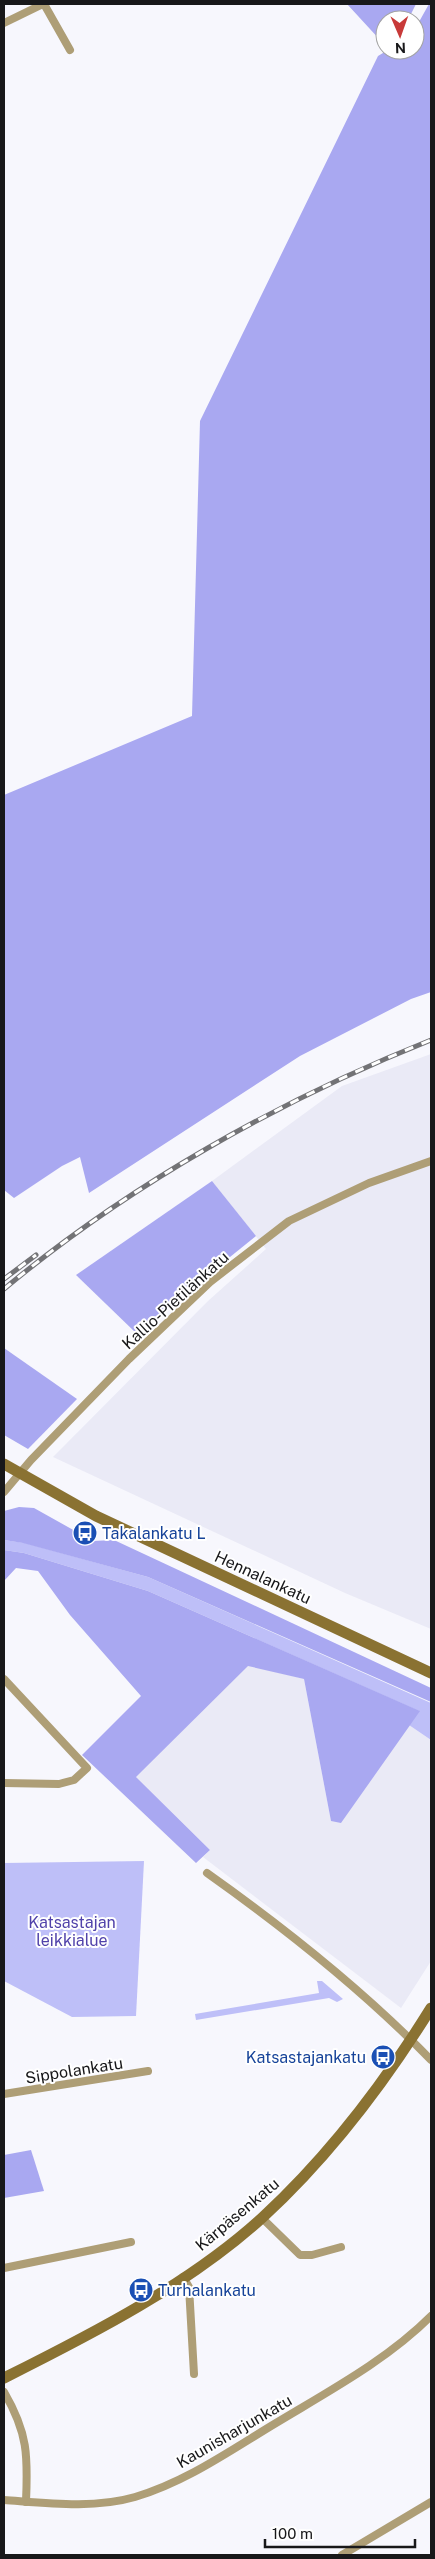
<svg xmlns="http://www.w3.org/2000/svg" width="435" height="2559" font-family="'Public Sans',sans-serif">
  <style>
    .built { fill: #eaeaf6 }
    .green { fill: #bebff8 }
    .forest { fill: #a9a8f1 }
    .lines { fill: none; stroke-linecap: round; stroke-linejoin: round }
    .street { stroke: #ae9e76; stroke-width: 8 }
    .secondary { stroke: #8a7232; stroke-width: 11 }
    .rail-casing { stroke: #737376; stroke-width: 5 }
    .rail { stroke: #fff; stroke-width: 3; stroke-dasharray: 9; stroke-linecap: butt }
    .labels { text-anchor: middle; stroke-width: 4; stroke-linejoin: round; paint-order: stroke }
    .street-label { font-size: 16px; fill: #18181a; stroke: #fff }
    .transit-label { font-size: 16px; fill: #164399; stroke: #fff; text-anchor: start }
    .park-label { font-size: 16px; fill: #5042aa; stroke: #fff }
  </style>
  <rect width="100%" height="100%" fill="#f7f7fd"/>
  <!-- built -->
  <g class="built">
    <polygon points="431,1054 431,1629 345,1593 53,1457 208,1301 266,1249 212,1181 342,1086"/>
    <polygon points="248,1665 304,1679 331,1821 341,1822 409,1725 431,1740 431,1961 401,2008 203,1857 210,1850 136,1777"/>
  </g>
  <!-- green -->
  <g class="green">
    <polygon points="4,1540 25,1543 148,1577 431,1703 431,1740 409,1725 419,1711 148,1591 24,1553 4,1550"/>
    <polygon points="144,1861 136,2016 72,2017 4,1981 4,1863"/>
    <polygon points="317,1981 322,1981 343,1999 337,2002 329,1998 196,2020 195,2014 319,1993"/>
  </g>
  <!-- forest -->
  <g class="forest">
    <polygon points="347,4 416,4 408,20 385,20 385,39 381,41"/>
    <polygon points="429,4 431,4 431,992 411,999 300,1056 89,1193 80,1157 62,1166 14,1198 4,1190 4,795 192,716 200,421 378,56 388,50 415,50 415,29"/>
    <polygon points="212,1181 256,1236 136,1333 76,1275"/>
    <polygon points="4,1348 77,1399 28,1449 4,1435"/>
    <polygon points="19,1507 34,1508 93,1541 114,1540 431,1688 431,1702 148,1577 23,1543 4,1540 4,1511"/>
    <polygon points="4,1550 24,1553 148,1591 420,1711 341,1823 331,1821 304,1679 248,1666 136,1777 210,1850 196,1863 82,1755 141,1696 70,1615 38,1571 16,1568 4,1581"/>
    <polygon points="31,2150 44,2191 4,2198 4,2155"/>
  </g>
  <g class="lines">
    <!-- street -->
    <g class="street">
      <polyline points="44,4 70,50"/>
      <polyline points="4,23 43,4"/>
      <polyline points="4,1492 31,1460 129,1359 210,1282 289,1221 369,1183 431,1161"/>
      <polyline points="4,1679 87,1768 74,1780 59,1784 4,1783"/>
      <path d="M207,1873C286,1929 364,1991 431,2060"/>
      <polyline points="4,2094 148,2071"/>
      <polyline points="262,2218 300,2255 312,2255 341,2247"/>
      <polyline points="4,2268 131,2242"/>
      <polyline points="183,2277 189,2287 194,2374"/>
      <path d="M4,2392C28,2433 28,2456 26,2502"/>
      <path d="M4,2500C46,2503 94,2509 135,2497C186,2482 231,2450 276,2423C329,2391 387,2360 431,2316"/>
      <polyline points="342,2555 431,2502"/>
    </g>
    <!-- secondary -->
    <g class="secondary">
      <polyline points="4,1464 96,1516 431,1673"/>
      <path d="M4,2378C92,2334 190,2284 263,2217C327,2158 385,2082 431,2008"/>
    </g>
    <defs>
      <g id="rail">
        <polyline points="4,1279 36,1255"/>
        <path d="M4,1289C129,1185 280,1100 431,1040"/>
      </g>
    </defs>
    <!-- rail casing -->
    <use href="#rail" class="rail-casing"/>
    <!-- rail -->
    <use href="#rail" class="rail"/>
  </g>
  <!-- icons -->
  <defs>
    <symbol id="bus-disc" viewBox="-11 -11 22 22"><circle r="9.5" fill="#1a4fb4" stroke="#fff"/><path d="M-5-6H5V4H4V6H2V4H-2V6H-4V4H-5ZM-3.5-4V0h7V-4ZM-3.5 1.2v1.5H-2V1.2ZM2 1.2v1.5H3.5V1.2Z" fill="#fff"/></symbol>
  </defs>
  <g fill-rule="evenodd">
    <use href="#bus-disc" x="71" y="1519" width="28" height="28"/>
    <use href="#bus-disc" x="369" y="2043" width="28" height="28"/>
    <use href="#bus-disc" x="127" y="2276" width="28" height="28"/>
  </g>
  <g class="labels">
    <!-- street labels -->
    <g class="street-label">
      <text transform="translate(175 1300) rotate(-42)" y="6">Kallio-Pietilänkatu</text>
      <text transform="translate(263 1577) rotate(25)" y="6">Hennalankatu</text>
      <text transform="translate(74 2070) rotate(-9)" y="6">Sippolankatu</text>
      <text transform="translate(237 2214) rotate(-40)" y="6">Kärpäsenkatu</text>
      <text transform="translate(234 2431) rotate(-30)" y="6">Kaunisharjunkatu</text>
    </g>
    <!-- transit labels -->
    <g class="transit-label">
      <text x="102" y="1539">Takalankatu L</text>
      <text x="366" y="2063" text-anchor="end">Katsastajankatu</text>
      <text x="158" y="2296">Turhalankatu</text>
    </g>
    <!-- park labels -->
    <g class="park-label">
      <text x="72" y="1928">Katsastajan<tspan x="72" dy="18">leikkialue</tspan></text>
    </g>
  </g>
  <!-- border -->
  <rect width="435" height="2559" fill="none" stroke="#18181a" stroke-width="10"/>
  <!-- north arrow -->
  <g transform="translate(400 35) rotate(178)"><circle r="24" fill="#ffffff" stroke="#a3a3a3"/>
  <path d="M0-4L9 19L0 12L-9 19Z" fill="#c83a39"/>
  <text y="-8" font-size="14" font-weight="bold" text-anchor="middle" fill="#18181a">N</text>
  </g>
  <!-- scale -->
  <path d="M265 2539v8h150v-8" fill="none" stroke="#18181a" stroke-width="2.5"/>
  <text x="272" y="2539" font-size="15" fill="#18181a" stroke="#ffffff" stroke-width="4" paint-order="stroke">100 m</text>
</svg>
